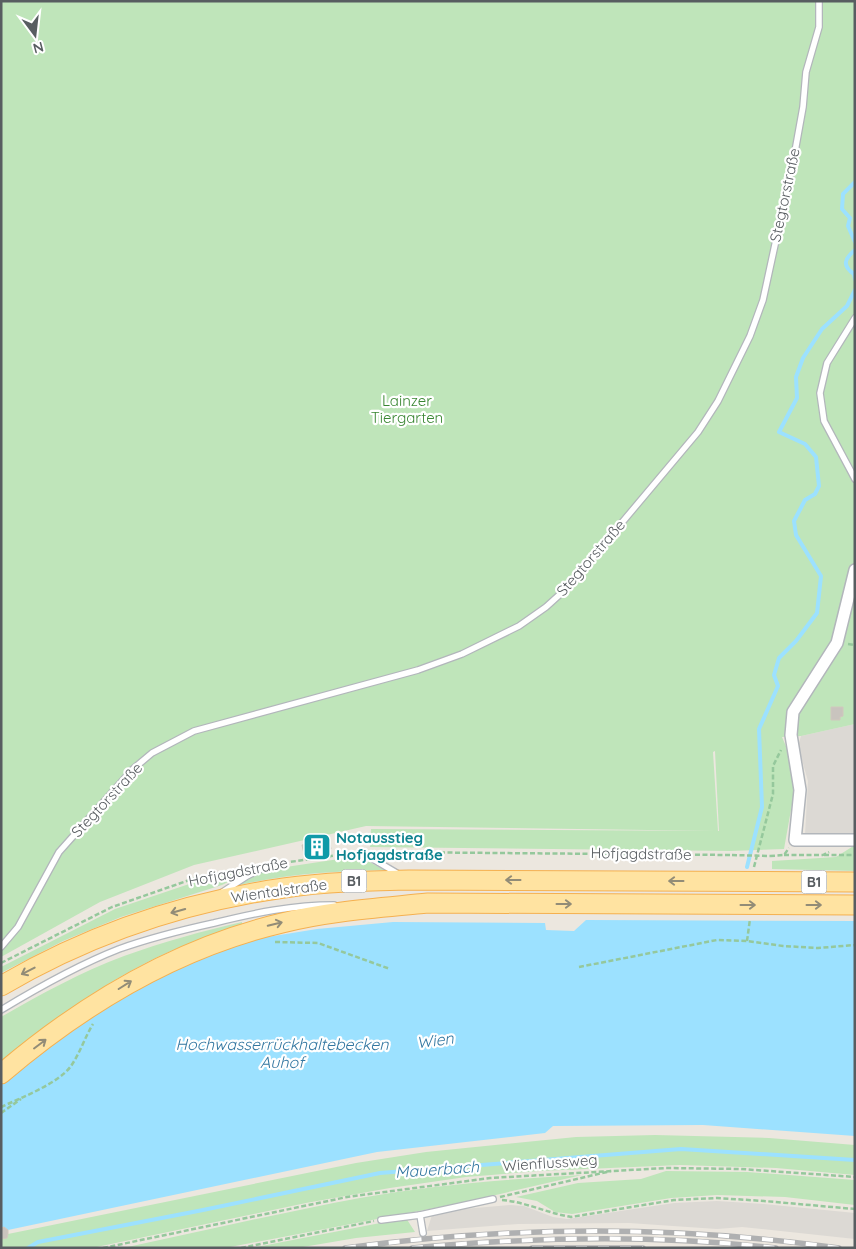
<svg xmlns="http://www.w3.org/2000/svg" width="856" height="1249" font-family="Quicksand,sans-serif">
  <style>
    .industrial { fill: #dcd9d4 }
    .green { fill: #bfe5ba }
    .water { fill: #9ce1ff }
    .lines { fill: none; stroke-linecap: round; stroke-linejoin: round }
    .stream { stroke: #9ce1ff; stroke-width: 4 }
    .building { fill: #c9c4be; stroke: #d0c8bd }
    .lane-casing { stroke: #b2b6bb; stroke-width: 8 }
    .street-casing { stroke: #b2b6bb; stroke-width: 14 }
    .primary-casing { stroke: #f5b04f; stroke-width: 21 }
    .path { stroke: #95c89c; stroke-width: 2.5; stroke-dasharray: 5 2.5; stroke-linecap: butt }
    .lane { stroke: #fff; stroke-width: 5.5 }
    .street { stroke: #fff; stroke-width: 11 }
    .primary { stroke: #ffe3a1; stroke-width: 19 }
    .rail-casing { stroke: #afb0b1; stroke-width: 5.5 }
    .rail { stroke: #fff; stroke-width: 4; stroke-dasharray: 11; stroke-linecap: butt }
    .path-bridge { stroke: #95c89c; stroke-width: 2.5; stroke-dasharray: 5 2.5; stroke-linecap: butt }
    .oneway { stroke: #928c77 }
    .labels { text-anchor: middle; stroke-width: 4.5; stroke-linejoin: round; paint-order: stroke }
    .shield { fill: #fff; stroke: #8a8e90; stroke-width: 1 }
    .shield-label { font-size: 14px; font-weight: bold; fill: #585d61 }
    .street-label { font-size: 15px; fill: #585d61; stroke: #fff }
    .park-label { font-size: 15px; fill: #398632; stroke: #fff }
    .culture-label { font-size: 15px; font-weight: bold; fill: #0d838f; stroke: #fff; text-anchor: start }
    .water-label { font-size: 16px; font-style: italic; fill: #3377a1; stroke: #fff }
  </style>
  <rect width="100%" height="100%" fill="#ece7df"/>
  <!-- industrial -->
  <g class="industrial">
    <polygon points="855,724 855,835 805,835 808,781 798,746 801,736"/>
    <polygon points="717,1201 764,1204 855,1213 855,1239 742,1227 717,1229 629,1223 518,1224 427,1231 432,1215 463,1209 510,1205 524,1206 553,1217 567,1219 674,1203"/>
  </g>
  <!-- green -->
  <g class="green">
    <polygon points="1,1 855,1 855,724 801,736 782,737 788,751 794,793 784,849 730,851 370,847 371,829 719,831 715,751 713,752 718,831 366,826 194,865 100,902 1,957"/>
    <polygon points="855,845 855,871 772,869 772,861 836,857"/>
    <path d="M359,856L384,870C335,871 284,874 236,886L266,870Z"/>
    <polygon points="253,870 222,885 121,917 63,941 1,973 1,967 115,909 201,880"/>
    <path d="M242,922V925C149,952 74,1000 1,1064V1017C41,994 81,972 124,956C163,942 202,931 242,922Z"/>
    <polygon points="655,1135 769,1138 855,1145 855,1175 776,1168 680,1165 540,1171 466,1177 390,1188 306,1203 92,1248 1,1248 1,1239 7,1238 8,1234 356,1163 426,1152 576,1137"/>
    <polygon points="666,1171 747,1172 855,1180 855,1205 785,1197 717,1195 671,1198 572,1214 555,1212 537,1201 516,1197 578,1183 641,1179"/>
    <path d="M582,1175L461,1203L225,1248H123C202,1231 280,1213 360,1198C433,1185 508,1179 582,1175Z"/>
    <polygon points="406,1218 415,1232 356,1238 297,1248 251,1248"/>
  </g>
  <!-- water -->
  <polygon class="water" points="586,920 855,921 855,1136 703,1125 553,1126 545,1133 377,1152 8,1230 4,1227 1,1228 1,1085 16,1071 111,1001 199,957 255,939 317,929 393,922 545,923 546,930 574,931"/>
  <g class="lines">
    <!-- stream -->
    <g class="stream">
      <polyline points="855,182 843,194 842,209 850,218 848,226 855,242"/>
      <path d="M855,250C844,259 842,266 854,274L855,279"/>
      <polyline points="747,867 762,807 759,729 778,686 774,675 779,658 796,641 817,613 821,576 796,535 794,521 805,500 815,494 819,486 816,457 805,444 779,432 797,398 796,377 803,358 822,329 847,306 855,290"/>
      <polyline points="28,1248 38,1242 203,1210 380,1173 681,1149 855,1160"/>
    </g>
  </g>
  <!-- building -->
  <g class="building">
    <polygon points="831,707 843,707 843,716 840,717 840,720 831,720"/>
    <polygon points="329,840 331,849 304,854 302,845"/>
    <polygon points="4,1227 8,1230 8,1234 7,1238 1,1239 1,1228"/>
  </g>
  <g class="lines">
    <defs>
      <g id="lane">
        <polyline points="855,318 827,363 820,393 824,421 855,479"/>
        <polyline points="361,852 400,875"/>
        <polyline points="221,893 247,876 267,866"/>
        <polyline points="1,947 18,927 59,852 133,769 152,753 194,731 418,670 462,654 519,626 546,607 567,588 698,432 718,401 750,336 763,300 794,157 803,107 806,72 819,27 819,1"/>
        <path d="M1,1010C39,987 78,965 119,949C150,938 182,930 214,923C254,913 293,905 334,905"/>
        <polyline points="420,1215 423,1233"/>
        <polyline points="381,1220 420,1215 493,1199"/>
      </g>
      <polyline id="street" points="855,570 837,643 793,712 791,735 800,790 795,840 855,840"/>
      <g id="primary">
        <path d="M1,986C88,935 185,902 284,888C325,882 367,881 409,880L855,882"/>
        <path d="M1,1074C83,1004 176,948 282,923C329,911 379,908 428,903L855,905"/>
      </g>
    </defs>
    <!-- lane casing -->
    <use href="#lane" class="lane-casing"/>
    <!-- street casing -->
    <use href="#street" class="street-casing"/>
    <!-- primary casing -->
    <use href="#primary" class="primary-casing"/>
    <!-- path -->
    <g class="path">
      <polyline points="848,644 855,645"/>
      <polyline points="380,852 732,855"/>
      <polyline points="784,855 823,855 829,852"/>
      <polyline points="824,855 855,855"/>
      <polyline points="770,856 784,855 789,848"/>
      <polyline points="276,864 352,853"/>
      <polyline points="754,867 773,794 773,766 781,750"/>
      <polyline points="747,941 750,919"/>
      <polyline points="275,942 318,943 390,969"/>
      <polyline points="1,963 112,907 201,876 238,870"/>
      <polyline points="579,967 717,940 747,941 783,946 818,948 855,945"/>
      <path d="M1,1107C21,1098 59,1083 71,1066C80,1053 85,1037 93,1024"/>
      <polyline points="1,1113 21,1099"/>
      <polyline points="500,1197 611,1171"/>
      <path d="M502,1200C526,1202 547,1213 571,1217L674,1200L717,1198L764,1201L855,1209"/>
      <polyline points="103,1248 347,1197 490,1178 666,1168 741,1169 855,1177"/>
      <polyline points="241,1248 374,1221"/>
    </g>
    <!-- lane -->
    <use href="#lane" class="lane"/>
    <!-- street -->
    <use href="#street" class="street"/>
    <!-- primary -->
    <use href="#primary" class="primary"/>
    <defs>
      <g id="rail">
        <path d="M345,1248C509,1226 675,1225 839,1248"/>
        <path d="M412,1248C533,1237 655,1234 776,1248"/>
        <polyline points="532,1248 643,1248"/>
      </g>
    </defs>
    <!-- rail casing -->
    <use href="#rail" class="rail-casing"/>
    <!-- rail -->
    <use href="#rail" class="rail"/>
    <!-- path-bridge -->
    <polyline class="path-bridge" points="732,855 770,856"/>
  </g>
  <!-- one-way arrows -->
  <defs><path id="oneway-shaft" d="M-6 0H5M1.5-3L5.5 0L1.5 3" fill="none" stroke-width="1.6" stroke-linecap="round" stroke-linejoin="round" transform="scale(1.25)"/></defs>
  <g class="oneway">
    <use href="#oneway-shaft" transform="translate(513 880) rotate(-180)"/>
    <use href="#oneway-shaft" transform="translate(676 881) rotate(-180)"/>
    <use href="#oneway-shaft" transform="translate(564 904)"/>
    <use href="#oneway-shaft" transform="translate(748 905)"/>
    <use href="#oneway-shaft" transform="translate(814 905)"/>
    <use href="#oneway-shaft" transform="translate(178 911) rotate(164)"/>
    <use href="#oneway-shaft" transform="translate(275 924) rotate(-14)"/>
    <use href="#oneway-shaft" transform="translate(28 971) rotate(153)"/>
    <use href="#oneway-shaft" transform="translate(125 985) rotate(-32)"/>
    <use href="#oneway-shaft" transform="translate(40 1044) rotate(-37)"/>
  </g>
  <!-- icons -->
  <defs>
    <symbol id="building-square" viewBox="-11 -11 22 22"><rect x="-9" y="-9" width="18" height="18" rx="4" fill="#0f9aa8" stroke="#fff"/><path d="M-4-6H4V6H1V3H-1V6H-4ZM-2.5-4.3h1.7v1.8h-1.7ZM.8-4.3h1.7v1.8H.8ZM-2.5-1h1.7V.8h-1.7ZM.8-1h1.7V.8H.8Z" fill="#fff"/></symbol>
  </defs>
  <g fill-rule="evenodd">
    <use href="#building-square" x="301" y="831" width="32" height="32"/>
  </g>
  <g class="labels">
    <!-- shield labels -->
    <g class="shield">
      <rect x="341.5" y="869.5" width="25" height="23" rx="4"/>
      <rect x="801.5" y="870.5" width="25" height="23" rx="4"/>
    </g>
    <g class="shield-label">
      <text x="354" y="886">B1</text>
      <text x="814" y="887">B1</text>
    </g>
    <!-- street labels -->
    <g class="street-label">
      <text transform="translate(785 195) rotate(-78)" y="5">Stegtorstraße</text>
      <text transform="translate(591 558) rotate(-49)" y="5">Stegtorstraße</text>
      <text transform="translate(107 800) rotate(-47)" y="5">Stegtorstraße</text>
      <text transform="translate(641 854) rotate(1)" y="5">Hofjagdstraße</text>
      <text transform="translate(238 872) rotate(-11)" y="5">Hofjagdstraße</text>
      <text transform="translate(279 891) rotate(-8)" y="5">Wientalstraße</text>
      <text transform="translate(550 1163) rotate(-4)" y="5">Wienflussweg</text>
    </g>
    <!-- park labels -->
    <g class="park-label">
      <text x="407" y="406">Lainzer<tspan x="407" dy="17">Tiergarten</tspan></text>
    </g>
    <!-- culture labels -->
    <g class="culture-label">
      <text x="336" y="843">Notausstieg<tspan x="336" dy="17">Hofjagdstraße</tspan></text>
    </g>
    <!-- water labels -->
    <g class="water-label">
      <text transform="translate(435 1040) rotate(-8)" y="6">Wien</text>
      <text x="282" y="1050">Hochwasserrückhaltebecken<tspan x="282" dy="18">Auhof</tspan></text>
      <text transform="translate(437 1169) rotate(-4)" y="6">Mauerbach</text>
    </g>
  </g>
  <!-- border -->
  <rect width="856" height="1249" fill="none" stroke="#585d61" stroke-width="5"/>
  <!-- north arrow -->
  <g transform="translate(35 35) rotate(165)" stroke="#ffffff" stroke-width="4" paint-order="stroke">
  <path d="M0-4L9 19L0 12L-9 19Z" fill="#585d61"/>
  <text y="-8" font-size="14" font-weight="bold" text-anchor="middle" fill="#585d61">N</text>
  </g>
</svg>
